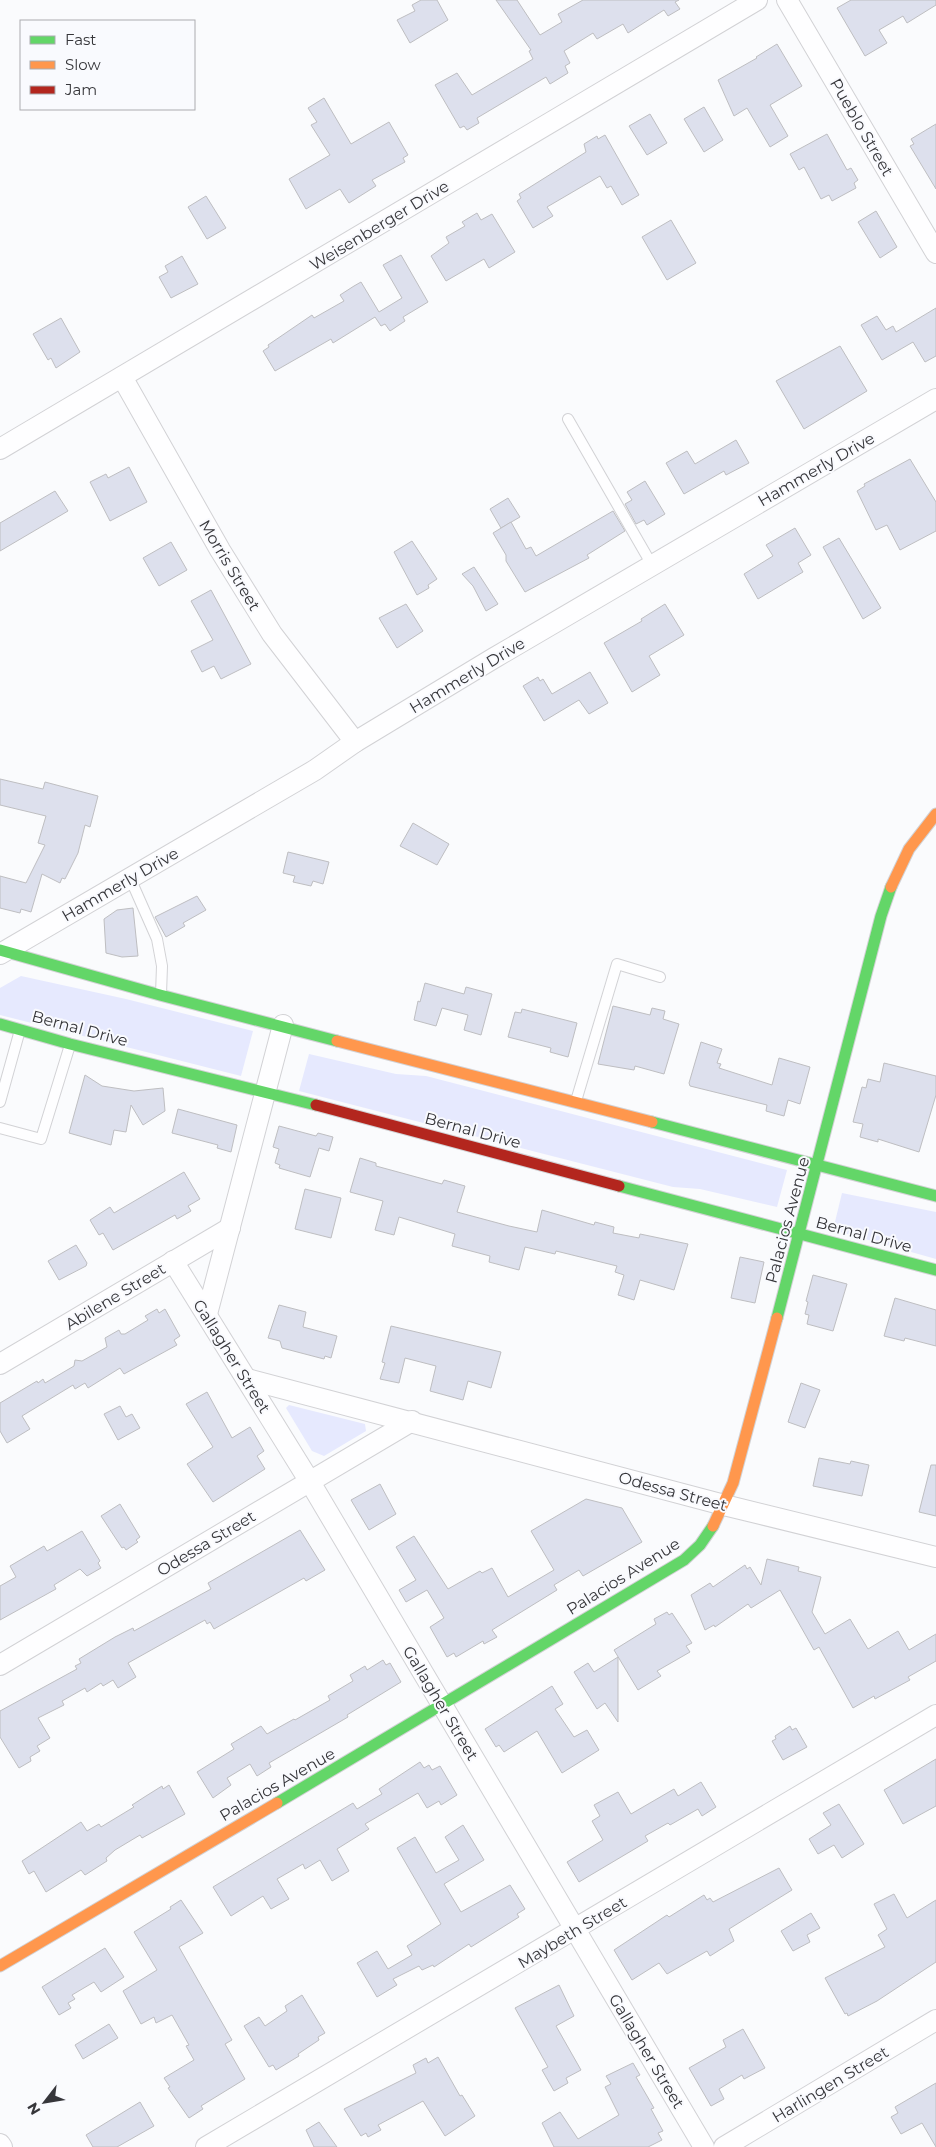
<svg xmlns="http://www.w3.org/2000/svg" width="936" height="2147" font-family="Montserrat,sans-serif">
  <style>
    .green { fill: #e6e9fe }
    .building { fill: #dde0ed; stroke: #bebec1 }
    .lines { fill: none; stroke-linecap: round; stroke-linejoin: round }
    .lane-casing { stroke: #d2d2d5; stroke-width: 12 }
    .street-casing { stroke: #d2d2d5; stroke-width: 22 }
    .fast-casing { stroke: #d2d2d5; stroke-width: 13 }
    .slow-casing { stroke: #d2d2d5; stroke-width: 13 }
    .jam-casing { stroke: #d2d2d5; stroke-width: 13 }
    .lane { stroke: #fefeff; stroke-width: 10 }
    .street { stroke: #fefeff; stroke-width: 20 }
    .fast { stroke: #63d668; stroke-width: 11 }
    .slow { stroke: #ff974d; stroke-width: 11 }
    .jam { stroke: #b3261e; stroke-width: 11 }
    .labels { text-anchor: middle; stroke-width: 4; stroke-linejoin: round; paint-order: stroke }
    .street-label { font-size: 16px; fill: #36363a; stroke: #f9fafe }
  </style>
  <rect width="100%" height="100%" fill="#fafbfd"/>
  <!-- green -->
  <g class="green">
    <polygon points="21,976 126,999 253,1031 241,1076 0,1015 0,988"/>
    <polygon points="309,1054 396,1074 426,1076 787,1170 777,1207 700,1189 673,1187 299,1091"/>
    <polygon points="842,1193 936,1212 936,1259 833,1230"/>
    <polygon points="289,1405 365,1424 366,1431 324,1456 312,1451 286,1408"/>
  </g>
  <!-- building -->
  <g class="building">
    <polygon points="421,0 437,0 448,20 410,43 397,20 415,11 412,5"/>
    <polygon points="496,0 517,0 540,35 562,22 558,14 583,0 679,0 675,2 680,9 668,16 664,10 628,33 623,24 597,39 593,33 564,51 570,63 565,66 568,73 550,84 546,77 477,118 479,123 467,130 464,126 460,128 435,85 457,73 472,95 533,59 529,51 531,50"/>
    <polygon points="851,0 936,0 936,5 907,23 903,16 879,30 887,43 865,56 837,8"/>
    <polygon points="777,44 802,86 770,105 788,136 770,147 747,108 734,116 718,80 757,58 756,57"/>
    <polygon points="324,98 351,144 389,122 408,155 403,158 405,162 372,180 376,186 349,203 340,189 306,209 289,179 330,155 311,125 317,122 308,108"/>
    <polygon points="704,107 723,140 704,152 684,119"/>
    <polygon points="650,114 667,143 647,155 629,126"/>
    <polygon points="936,124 936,189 910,146 914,144 911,139"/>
    <polygon points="827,134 847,170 851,168 858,180 854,183 856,188 832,201 829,195 821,199 804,167 799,170 790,154"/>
    <polygon points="605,135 639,195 622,205 611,186 607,188 600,176 547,207 553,216 533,228 517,201 521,198 519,194 586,152 584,144 597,136 598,139"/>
    <polygon points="206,196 226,228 207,239 188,207"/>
    <polygon points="876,211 897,247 880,258 858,222"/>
    <polygon points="477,213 481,220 492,214 515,252 489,268 484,259 446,281 431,256 449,243 446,237 465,226 462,222"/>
    <polygon points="671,220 696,263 667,280 642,237"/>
    <polygon points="401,255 428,302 403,317 405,321 390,331 385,324 381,326 375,317 333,343 331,339 275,371 263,351 269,347 268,345 312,315 314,318 344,301 340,295 354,286 361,282 379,312 402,298 383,265"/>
    <polygon points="182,256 198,284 171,298 159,277 168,272 165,266"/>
    <polygon points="936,308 936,356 925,362 913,342 882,360 861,325 877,316 886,330 893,326 896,332"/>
    <polygon points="61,318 80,352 56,368 51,358 48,360 33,334"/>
    <polygon points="840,346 867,391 804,429 776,381"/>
    <polygon points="736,440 749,463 726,475 724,471 684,494 666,463 687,451 695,464"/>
    <polygon points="910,459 936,502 936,531 900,550 887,525 876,530 857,491 865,486 864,484"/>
    <polygon points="129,467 147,502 110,521 90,482 106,474 108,478"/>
    <polygon points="645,481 665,514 647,525 644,520 636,524 625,504 632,500 627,492"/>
    <polygon points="55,491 68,511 0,551 0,523"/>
    <polygon points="508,498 520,517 501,528 490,509"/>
    <polygon points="613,511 625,531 587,555 589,558 525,592 506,561 506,555 493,533 511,522 526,549 531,547 536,556"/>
    <polygon points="795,528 811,555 798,563 803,572 758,599 744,574 773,556 766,545"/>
    <polygon points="839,538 881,608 863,619 823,547"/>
    <polygon points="412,541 437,579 428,585 429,588 417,595 394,552"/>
    <polygon points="171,542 187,570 159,586 143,558"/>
    <polygon points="474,567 498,604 486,611 473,586 462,574"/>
    <polygon points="211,590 251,664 221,679 214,666 202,672 191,651 213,640 191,601"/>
    <polygon points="406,604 423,631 397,648 379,618"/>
    <polygon points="665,604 684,635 649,656 660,675 632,692 604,643 642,621 641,619"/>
    <polygon points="590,672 608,703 589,714 579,700 544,721 523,686 538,677 540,681 543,679 552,694"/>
    <polygon points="0,779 43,789 45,782 98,796 90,827 85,825 78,853 65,879 62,878 60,883 42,874 31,912 21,909 20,913 0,908 0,876 26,883 45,845 38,843 46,816 0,805"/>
    <polygon points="413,823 449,844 437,865 400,846"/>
    <polygon points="288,852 329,862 323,884 313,881 311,886 293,882 295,876 283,873"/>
    <polygon points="197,896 206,910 183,923 185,926 166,937 155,917"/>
    <polygon points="133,908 138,956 122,957 106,953 104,919 117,910"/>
    <polygon points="425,983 464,994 466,987 492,994 481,1035 464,1030 468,1015 442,1008 436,1026 414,1020 418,1001 420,1002"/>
    <polygon points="613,1006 650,1015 652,1008 665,1011 663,1019 679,1024 664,1074 635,1066 634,1070 598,1064"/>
    <polygon points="522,1009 577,1023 568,1057 550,1052 551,1048 508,1037 515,1012 521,1013"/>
    <polygon points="701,1042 722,1049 717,1063 721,1064 719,1068 772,1085 779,1058 810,1067 800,1104 788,1100 784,1116 766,1111 767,1105 690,1086 689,1083"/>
    <polygon points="884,1063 936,1076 936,1095 919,1152 878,1139 878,1142 860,1137 863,1124 853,1122 862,1087 866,1088 868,1079 880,1082"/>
    <polygon points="85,1075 102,1086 134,1091 163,1088 165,1111 143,1125 131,1105 126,1132 114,1130 111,1145 69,1133"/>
    <polygon points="178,1109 237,1125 231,1152 217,1148 218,1145 172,1133"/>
    <polygon points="279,1126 316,1136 318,1133 333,1137 329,1151 319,1148 310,1177 279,1168 280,1165 275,1163 279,1149 273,1147"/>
    <polygon points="360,1158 376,1163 376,1166 442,1184 444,1180 465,1186 457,1212 509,1226 537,1232 542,1210 594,1225 595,1222 614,1227 613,1233 639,1238 640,1234 688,1244 674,1290 640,1280 634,1300 618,1295 624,1275 615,1272 617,1266 556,1251 555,1254 525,1247 519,1270 489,1262 490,1256 452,1246 455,1234 399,1217 394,1235 375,1230 383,1201 350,1192"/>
    <polygon points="184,1172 200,1199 188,1206 191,1211 177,1219 175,1215 113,1250 103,1233 99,1235 90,1220 110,1207 114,1213"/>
    <polygon points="305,1189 341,1198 331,1238 295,1229"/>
    <polygon points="76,1245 87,1263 86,1266 59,1280 48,1261"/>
    <polygon points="740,1257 764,1262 755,1303 731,1298"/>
    <polygon points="813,1275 847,1284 833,1331 807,1324 809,1315 805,1314 808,1302 806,1301"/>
    <polygon points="895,1298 936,1310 936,1346 905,1338 904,1341 884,1336"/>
    <polygon points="279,1305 306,1312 303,1327 337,1336 331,1358 325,1356 324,1359 282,1348 280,1341 268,1338"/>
    <polygon points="157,1309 159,1313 165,1309 180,1336 174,1340 177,1345 124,1374 120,1368 88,1388 85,1383 75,1389 73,1385 22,1416 30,1429 7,1443 0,1431 0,1403 37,1381 38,1383 43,1379 45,1383 74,1366 75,1360 82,1361 107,1347 105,1338 119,1330 121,1334 125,1334 148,1320 145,1316"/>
    <polygon points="391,1326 501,1352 491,1388 468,1381 463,1400 430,1391 436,1366 405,1358 399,1383 380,1379 385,1363 382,1362"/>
    <polygon points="801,1383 820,1390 805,1428 788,1422"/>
    <polygon points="207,1392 232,1438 250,1427 264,1451 257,1456 265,1469 213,1502 187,1464 213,1447 186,1404"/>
    <polygon points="120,1406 126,1417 132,1414 140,1428 118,1440 104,1414"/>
    <polygon points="819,1458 850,1464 851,1461 869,1465 862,1496 813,1486"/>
    <polygon points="931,1465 936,1465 936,1516 919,1512"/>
    <polygon points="380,1484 396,1514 369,1530 351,1500"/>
    <polygon points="586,1499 622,1508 642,1542 583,1576 579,1570 554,1585 557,1590 492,1630 497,1637 484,1644 483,1641 456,1657 454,1653 447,1657 430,1627 444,1618 427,1590 406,1602 399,1590 416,1580 396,1547 414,1536 448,1589 480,1571 482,1573 492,1568 508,1597 554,1570 531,1531"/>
    <polygon points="120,1504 140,1537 136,1540 138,1542 126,1550 124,1547 122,1548 101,1516"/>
    <polygon points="300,1530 325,1570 306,1581 304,1578 214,1629 210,1622 207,1624 205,1620 128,1663 136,1677 118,1688 113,1680 103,1686 101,1683 87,1692 85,1688 62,1701 64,1705 38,1718 50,1738 37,1746 40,1751 30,1757 31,1761 19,1768 0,1737 0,1711 77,1669 75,1666 81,1663 79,1659 115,1637 133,1628 134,1631 211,1589 208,1583"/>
    <polygon points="82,1531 100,1561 98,1563 101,1568 87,1576 80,1569 54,1585 56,1589 0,1620 0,1586 16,1577 10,1566 44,1546 47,1551"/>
    <polygon points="767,1559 799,1567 798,1571 821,1577 812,1612 825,1634 850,1619 868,1649 898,1631 909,1650 936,1634 936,1661 908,1677 910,1680 897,1687 875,1699 874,1696 853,1708 819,1647 814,1650 780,1590 751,1608 748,1604 715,1627 714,1625 705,1630 691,1595 710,1583 713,1587 745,1565 747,1569 750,1567 761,1585"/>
    <polygon points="667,1612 669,1615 672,1613 692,1643 686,1646 690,1652 657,1671 661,1676 638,1690 614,1650 656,1624 654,1619"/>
    <polygon points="618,1657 618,1722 605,1703 597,1709 574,1672 588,1663 594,1672"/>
    <polygon points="383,1660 386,1665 390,1663 401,1682 347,1715 348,1717 269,1763 271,1767 257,1776 250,1764 227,1778 231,1785 213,1798 197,1772 234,1749 231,1744 261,1726 267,1734 294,1719 295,1720 330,1700 328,1696 353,1681 350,1675 365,1666 367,1670"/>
    <polygon points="552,1686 563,1704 555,1709 574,1737 587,1730 599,1750 562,1773 537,1731 504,1752 499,1745 496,1747 485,1729"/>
    <polygon points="790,1726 792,1730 796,1728 807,1747 783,1760 772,1741 776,1739 775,1736"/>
    <polygon points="936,1759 936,1806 903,1824 884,1790"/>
    <polygon points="420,1762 424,1768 429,1765 432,1770 440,1766 457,1795 441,1805 439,1801 427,1808 418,1793 365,1824 369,1829 337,1849 349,1871 332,1881 320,1860 305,1869 303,1864 277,1879 289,1899 271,1909 263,1896 231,1916 213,1887 353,1803 357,1809 382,1794 379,1789"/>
    <polygon points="701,1782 716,1807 702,1816 698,1809 670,1825 668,1823 645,1836 648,1841 579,1882 567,1862 603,1840 592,1821 600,1816 594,1805 618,1792 631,1814 674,1789 678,1796"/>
    <polygon points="169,1785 185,1814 142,1838 140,1835 115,1850 106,1858 107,1861 85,1875 81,1870 46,1892 34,1871 29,1874 22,1861 81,1822 87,1831 99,1824 101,1827 134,1807 132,1805 146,1796 162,1786 163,1789"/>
    <polygon points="839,1804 864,1844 842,1858 834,1845 818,1854 809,1839 831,1825 823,1813"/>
    <polygon points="463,1825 484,1860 444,1884 461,1912 510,1885 525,1909 517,1914 519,1917 471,1947 469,1944 434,1967 433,1965 422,1970 419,1966 393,1979 397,1985 377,1997 357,1963 377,1951 388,1969 412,1955 407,1946 441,1924 397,1848 415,1837 436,1873 459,1860 445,1837"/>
    <polygon points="779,1868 792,1890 729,1929 734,1941 710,1956 707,1951 667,1974 659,1963 632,1980 614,1950 667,1915 669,1917 704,1895 707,1900 710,1898 713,1902"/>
    <polygon points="894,1894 907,1918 936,1900 936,1962 877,2001 848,2016 847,2013 845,2014 825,1978 885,1947 878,1935 887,1929 874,1904"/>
    <polygon points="181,1900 203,1933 179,1947 232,2040 225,2044 245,2079 201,2106 203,2109 189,2118 168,2088 170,2087 164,2078 194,2060 186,2046 189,2045 172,2015 156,2023 154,2017 141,2024 123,1991 157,1970 134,1932 171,1909 170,1907"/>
    <polygon points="811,1913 820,1928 807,1935 810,1942 793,1951 781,1931"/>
    <polygon points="105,1948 124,1977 101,1992 94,1982 72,1995 75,1999 68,2003 71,2008 59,2015 42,1987"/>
    <polygon points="559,1985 574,2016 556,2026 581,2070 566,2078 568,2083 554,2091 542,2070 548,2067 515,2008"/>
    <polygon points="302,1995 325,2033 318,2037 319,2040 298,2054 299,2056 276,2070 273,2065 269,2067 244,2026 259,2017 265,2026 287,2011 285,2006"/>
    <polygon points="109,2024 118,2038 83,2059 75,2045"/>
    <polygon points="743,2029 765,2068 744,2079 742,2075 719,2089 724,2099 711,2106 689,2068 726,2047 723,2040"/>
    <polygon points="438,2057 460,2096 462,2095 475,2116 445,2136 423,2101 378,2125 381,2130 368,2137 366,2133 361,2136 344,2109 416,2073 413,2065 426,2058 428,2063"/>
    <polygon points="633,2063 640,2075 636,2077 654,2108 651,2109 663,2131 658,2133 662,2140 648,2147 554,2147 542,2123 560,2112 578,2139 619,2115 605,2087 611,2084 606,2076"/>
    <polygon points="936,2083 936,2147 922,2123 901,2134 891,2117 898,2113 895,2107"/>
    <polygon points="140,2102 154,2126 117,2147 93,2147 86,2135"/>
    <polygon points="319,2122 337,2147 314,2147 306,2130"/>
  </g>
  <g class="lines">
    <defs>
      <g id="lane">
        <polyline points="568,419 652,565"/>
        <polyline points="130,878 157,939 162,966 161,994"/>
        <polyline points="576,1101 617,964 660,977"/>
        <polyline points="0,1102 20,1030"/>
        <polyline points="0,1128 41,1139 70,1045"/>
      </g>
      <g id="street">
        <polyline points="787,0 936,253"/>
        <polyline points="122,377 220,550 272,634 355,742"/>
        <polyline points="0,449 757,0"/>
        <polyline points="0,954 315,770 355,742 494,658 936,399"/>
        <polyline points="173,1261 310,1482 704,2147"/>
        <polyline points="207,1314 283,1025"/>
        <polyline points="0,1364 230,1228"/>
        <polyline points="247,1379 724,1505 936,1557"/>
        <polyline points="0,1665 412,1421"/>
        <polyline points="0,2144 2,2147"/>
        <polyline points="206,2147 936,1715"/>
        <polyline points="724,2147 936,2020"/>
      </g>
      <g id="fast">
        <polyline points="0,950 160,995 337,1041"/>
        <polyline points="0,1024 70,1044 316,1105"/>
        <polyline points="652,1122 936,1196"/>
        <polyline points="619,1186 936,1270"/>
        <polyline points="777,1318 881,916 891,887"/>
        <polyline points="277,1803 684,1560 700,1545 713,1526"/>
      </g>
      <g id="slow">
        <polyline points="891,887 909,849 936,814"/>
        <polyline points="337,1041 652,1122"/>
        <polyline points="713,1526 733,1483 777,1318"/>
        <polyline points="0,1966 277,1803"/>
      </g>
      <polyline id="jam" points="316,1105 619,1186"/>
    </defs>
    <!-- lane casing -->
    <use href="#lane" class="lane-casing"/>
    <!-- street casing -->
    <use href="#street" class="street-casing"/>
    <!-- fast casing -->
    <use href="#fast" class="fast-casing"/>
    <!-- slow casing -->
    <use href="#slow" class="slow-casing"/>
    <!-- jam casing -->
    <use href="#jam" class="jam-casing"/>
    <!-- lane -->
    <use href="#lane" class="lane"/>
    <!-- street -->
    <use href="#street" class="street"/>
    <!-- fast -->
    <use href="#fast" class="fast"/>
    <!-- slow -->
    <use href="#slow" class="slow"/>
    <!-- jam -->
    <use href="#jam" class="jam"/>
  </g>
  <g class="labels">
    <!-- street labels -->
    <g class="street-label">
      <text transform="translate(862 127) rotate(60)" y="6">Pueblo Street</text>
      <text transform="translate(379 225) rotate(-31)" y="6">Weisenberger Drive</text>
      <text transform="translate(816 469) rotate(-30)" y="6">Hammerly Drive</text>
      <text transform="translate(230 565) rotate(59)" y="6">Morris Street</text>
      <text transform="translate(467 675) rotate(-31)" y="6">Hammerly Drive</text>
      <text transform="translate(120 884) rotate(-30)" y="6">Hammerly Drive</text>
      <text transform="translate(80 1028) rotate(15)" y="6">Bernal Drive</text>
      <text transform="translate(473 1130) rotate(15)" y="6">Bernal Drive</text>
      <text transform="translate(787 1220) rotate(-75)" y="6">Palacios Avenue</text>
      <text transform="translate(864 1234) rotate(15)" y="6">Bernal Drive</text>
      <text transform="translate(115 1296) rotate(-31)" y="6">Abilene Street</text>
      <text transform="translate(232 1356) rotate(58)" y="6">Gallagher Street</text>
      <text transform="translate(673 1491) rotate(15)" y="6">Odessa Street</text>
      <text transform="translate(206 1543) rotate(-31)" y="6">Odessa Street</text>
      <text transform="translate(623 1576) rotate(-32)" y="6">Palacios Avenue</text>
      <text transform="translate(441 1703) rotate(59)" y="6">Gallagher Street</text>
      <text transform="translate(277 1784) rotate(-30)" y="6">Palacios Avenue</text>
      <text transform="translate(572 1932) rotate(-31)" y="6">Maybeth Street</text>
      <text transform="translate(647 2051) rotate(59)" y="6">Gallagher Street</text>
      <text transform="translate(830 2084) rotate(-31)" y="6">Harlingen Street</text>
    </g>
  </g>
  <!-- legend -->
  <rect x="20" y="20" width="175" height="90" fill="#f9fafe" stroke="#abacb0"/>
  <rect x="30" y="36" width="25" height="8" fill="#63d668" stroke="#abacb0"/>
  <text x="65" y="45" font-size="15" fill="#36363a">Fast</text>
  <rect x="30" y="61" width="25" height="8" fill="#ff974d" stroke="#abacb0"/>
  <text x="65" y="70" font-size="15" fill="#36363a">Slow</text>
  <rect x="30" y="86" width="25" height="8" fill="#b3261e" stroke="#abacb0"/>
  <text x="65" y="95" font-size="15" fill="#36363a">Jam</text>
  <!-- north arrow -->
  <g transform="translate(45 2102) rotate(239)" stroke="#f9fafe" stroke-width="4" paint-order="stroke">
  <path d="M0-4L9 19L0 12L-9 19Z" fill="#36363a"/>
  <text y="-8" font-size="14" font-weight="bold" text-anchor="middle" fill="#36363a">N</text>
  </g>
</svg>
